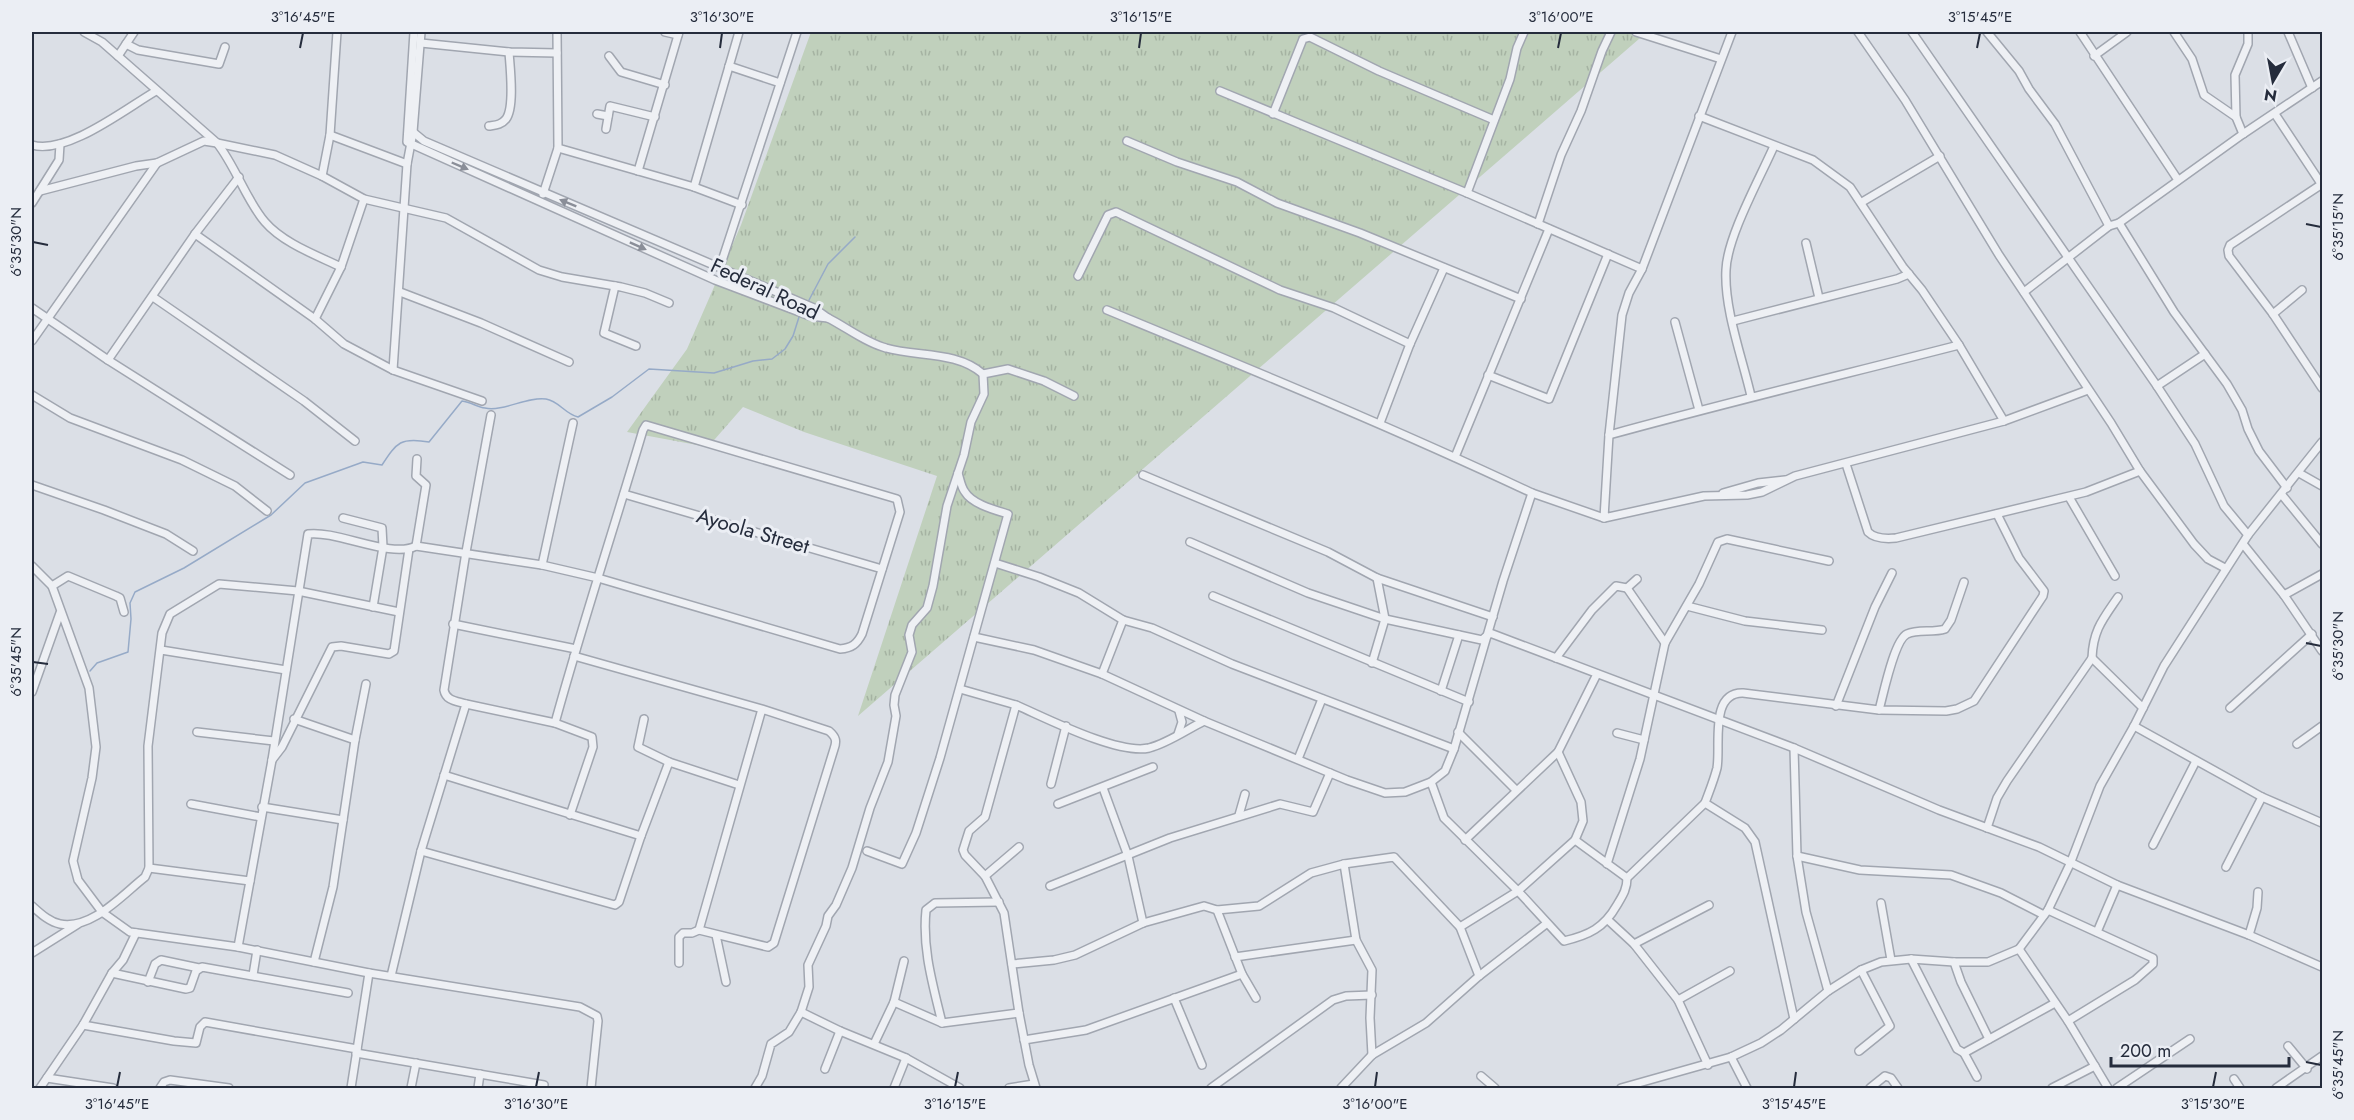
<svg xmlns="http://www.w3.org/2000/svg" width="2354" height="1120" font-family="Jost,sans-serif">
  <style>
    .grass { fill: url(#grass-tufts) }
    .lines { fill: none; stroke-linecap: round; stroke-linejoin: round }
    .stream { stroke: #96aac7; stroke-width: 1.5 }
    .minor-casing { stroke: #a1a6b0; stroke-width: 10 }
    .minor { stroke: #eef0f4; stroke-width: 7 }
    .oneway { fill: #8a8e98 }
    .ticks { fill: none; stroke: #252c3c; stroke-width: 2 }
    .labels { text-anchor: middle; stroke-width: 6; stroke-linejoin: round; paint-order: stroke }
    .street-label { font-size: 21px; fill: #252c3c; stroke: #ebeef4 }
    .neatline { fill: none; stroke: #252c3c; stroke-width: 2 }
    .ticks-label { font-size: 15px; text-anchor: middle; fill: #252c3c }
  </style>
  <defs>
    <pattern id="grass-tufts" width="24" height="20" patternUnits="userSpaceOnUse" patternTransform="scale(1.5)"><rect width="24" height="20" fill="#c0d0bc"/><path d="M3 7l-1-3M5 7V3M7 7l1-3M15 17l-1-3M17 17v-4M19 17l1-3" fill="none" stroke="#a5b3a2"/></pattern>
  </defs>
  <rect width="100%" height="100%" fill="#dbdfe6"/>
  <!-- grass -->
  <polygon class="grass" points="811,32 1647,32 858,716 937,476 804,432 743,407 708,447 627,432 687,349 741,225"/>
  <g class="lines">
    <!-- stream -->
    <g class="stream">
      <polyline points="808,302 828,264 855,237"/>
      <path d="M90,671L97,663L128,652L131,619L130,603L135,592L184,568L271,515L305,483L363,462L382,465C397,442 401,437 429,442L462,401C471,402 477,407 485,408C503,412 528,396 546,399C559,401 565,414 578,417L612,397L649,369L714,373L753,361L772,359L785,349L793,336L799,317"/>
    </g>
    <defs>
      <g id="minor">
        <path d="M84,32L102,42L217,143C236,167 246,200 265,222C283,243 316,255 341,267"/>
        <polyline points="557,32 558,148 694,187 742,205"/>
        <polyline points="665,32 678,35"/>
        <polyline points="1636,32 1721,59"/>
        <polyline points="1732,32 1642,269 1629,293 1622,315 1609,435 1604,518 1704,496 1747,495 1762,492 1795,476 2004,421 2088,390"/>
        <polyline points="1858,32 1905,100 1999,255 2111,423 2140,471 2194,544 2208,559 2225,568"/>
        <polyline points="1912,32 2157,386 2195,444 2224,506 2248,535"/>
        <polyline points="1987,32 2019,71 2029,89 2055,124 2109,226"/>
        <polyline points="2080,32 2178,180"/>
        <polyline points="2174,32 2192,59 2204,95 2236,117 2243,134"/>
        <polyline points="2288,32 2312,88"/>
        <polyline points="421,43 509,52 557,53"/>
        <polyline points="126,44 138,50 219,64 225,47"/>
        <polyline points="118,56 134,32"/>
        <polyline points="609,56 621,72 665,85"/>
        <polyline points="2094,56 2127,32"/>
        <polyline points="729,66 780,83"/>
        <polyline points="1220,91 1467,193 1642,269"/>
        <polyline points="597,114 608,116"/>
        <polyline points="1273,114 1303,39 1310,37 1379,71 1494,120"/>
        <polyline points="2275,114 2322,185"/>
        <polyline points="1699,116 1813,160 1850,187 1903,267 1922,290 1959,345 2004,421"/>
        <polyline points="2236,117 2235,75 2248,44 2248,32"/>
        <path d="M489,126C496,125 501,125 506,119C515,107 510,67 509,52"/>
        <polyline points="606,129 610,106 655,117"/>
        <polyline points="413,132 424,141 814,308 828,318 810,316 715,280 407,142 414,32"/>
        <polyline points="330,135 407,164"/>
        <polyline points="1127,141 1177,162 1237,182 1277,203 1360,233 1521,299"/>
        <path d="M32,145C67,155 125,109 156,91"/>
        <polyline points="638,171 679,32"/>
        <polyline points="322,176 330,135 337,32"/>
        <polyline points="2322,184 2230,245 2228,250 2229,256 2273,314 2322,388"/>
        <polyline points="694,187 739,32"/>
        <polyline points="40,191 136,166 157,163 204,141 217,143 275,155 322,176 364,199 446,218 539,270 562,277 621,287 645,293 669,303"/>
        <polyline points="1467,193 1510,79 1517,48 1524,32"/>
        <polyline points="543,194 558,148"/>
        <polyline points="1862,202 1940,156"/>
        <polyline points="32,203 59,160 60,144"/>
        <polyline points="2119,223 2174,312 2227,384 2242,410 2248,429 2259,451 2287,488"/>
        <polyline points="1538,224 1561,155 1581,111 1602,51 1611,32"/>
        <polyline points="195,234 315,319 344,344 393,370 407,164 413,132 421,32"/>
        <polyline points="1806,243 1819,298"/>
        <polyline points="720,267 797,32"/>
        <polyline points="1078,276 1108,215 1116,212 1280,290 1334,308 1410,344"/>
        <polyline points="615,286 604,333 636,346"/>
        <polyline points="400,292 481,323 569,362"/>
        <polyline points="2024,292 2109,226 2119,223 2243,134 2322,81"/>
        <polyline points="153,297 304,401 355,441"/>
        <polyline points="32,308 108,360 290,475"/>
        <polyline points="2273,314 2302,290"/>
        <path d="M828,318C846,327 866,343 886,348C918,357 957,351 983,374"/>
        <polyline points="315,319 341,267 364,199"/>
        <polyline points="1733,321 1897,279 1909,274"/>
        <polyline points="1675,322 1699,410"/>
        <polyline points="32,341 157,163"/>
        <polyline points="108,360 195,234 239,177"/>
        <polyline points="393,370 482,401"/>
        <polyline points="1488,375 1549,399 1608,254"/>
        <polyline points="2157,386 2205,354"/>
        <polyline points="32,395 70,418 182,460 235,486 267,511"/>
        <path d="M1751,396C1742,357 1724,309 1726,270C1727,237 1760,178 1774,146"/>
        <polyline points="1380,423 1410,344 1444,268"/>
        <path d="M1609,435C1725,403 1842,375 1959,345"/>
        <polyline points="1455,457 1549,229"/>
        <path d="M1846,464L1868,532C1875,539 1886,539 1896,538L2086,492L2140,471"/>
        <polyline points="2299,473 2322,486"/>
        <polyline points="1143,475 1328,552 1377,578 1493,617"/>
        <polyline points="32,485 104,510 166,534 193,551"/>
        <polyline points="1532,493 1604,518"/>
        <polyline points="1723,493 1758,483 1785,480"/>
        <polyline points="624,494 882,569"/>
        <polyline points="2282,495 2322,544"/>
        <polyline points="2069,497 2115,576"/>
        <polyline points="343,518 382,528 383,547 373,607"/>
        <polyline points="1190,542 1308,593 1385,619 1482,640 1490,633 1794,748 1939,810 2039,847 2117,885 2249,935 2322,967"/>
        <polyline points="2243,544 2284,595 2322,651"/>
        <polyline points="416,546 426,485 416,476 417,459"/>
        <polyline points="995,563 1039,577 1079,593 1123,620 1152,628 1232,664 1454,749"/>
        <polyline points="542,565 573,423"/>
        <polyline points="32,566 52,586 89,688 96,747 92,778 73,861 78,880 102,912 130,932 238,947 369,973 580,1007 597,1016 598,1021 591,1088"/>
        <polyline points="52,586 68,576 116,596 120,598 124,612"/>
        <polyline points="1627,588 1665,643"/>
        <polyline points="2284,595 2322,574"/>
        <polyline points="1213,596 1469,702"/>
        <polyline points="1687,606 1745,621 1822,630"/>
        <polyline points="453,624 576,649"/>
        <polyline points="974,637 1034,650 1102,674 1204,721"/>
        <polyline points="161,650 286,670"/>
        <path d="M574,656L762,709L829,731C836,737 837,741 834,749L774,943L768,947L699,930L762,709"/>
        <polyline points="1556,658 1592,610 1616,586 1627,588 1637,579"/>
        <polyline points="2092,658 2143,708"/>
        <polyline points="1372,663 1385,619 1377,578"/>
        <polyline points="1102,674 1123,620"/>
        <polyline points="960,689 1016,705"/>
        <polyline points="1441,691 1459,635"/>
        <polyline points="32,692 60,613"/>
        <polyline points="466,704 555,723 592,737 593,747 570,815"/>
        <polyline points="1836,706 1875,607 1892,573"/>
        <polyline points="2230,708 2312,634"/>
        <path d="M1879,710C1883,696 1894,640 1907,634C1918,629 1933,633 1945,629L1951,620L1964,582"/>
        <polyline points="294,719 355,740"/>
        <polyline points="644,719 638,747 669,762"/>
        <polyline points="2134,726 2262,797 2322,823"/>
        <polyline points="197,732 274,741"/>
        <polyline points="1458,732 1516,790"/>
        <polyline points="1617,733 1644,740"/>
        <polyline points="1178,734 1182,722 1179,711"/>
        <polyline points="2297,744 2322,726"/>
        <polyline points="1794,748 1797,856 1806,912 1828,991"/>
        <polyline points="1298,759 1322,699"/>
        <polyline points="272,760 282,747 332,647 341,646 389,654 394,651 409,549"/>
        <polyline points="444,775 641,836"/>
        <path d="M1431,782L1444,818L1518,891L1564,941C1589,935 1604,928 1617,905C1623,895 1627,889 1627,878L1705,803"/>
        <polyline points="1051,784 1066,726"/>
        <polyline points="1103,788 1128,856 1143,923"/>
        <polyline points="191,804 261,817"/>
        <polyline points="1058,804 1153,767"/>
        <polyline points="262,807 343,820"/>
        <polyline points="1239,815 1245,794"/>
        <path d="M1987,828L1997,798L2007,781L2092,658C2093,630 2103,619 2118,597"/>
        <polyline points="1465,840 1558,752 1597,674"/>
        <polyline points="1575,840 1627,878"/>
        <polyline points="2153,845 2196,761"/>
        <polyline points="421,851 615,905 619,902 641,836 669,762 739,785"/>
        <path d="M867,851L902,864L916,833L940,758L1008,514C995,510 972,504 965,492C961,487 960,479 958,473"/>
        <polyline points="1797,856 1860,870 1951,875 2001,893 2044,915"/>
        <polyline points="1344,864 1356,940 1372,970 1370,1018 1372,1055"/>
        <polyline points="1607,864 1640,759 1665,643 1699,584 1718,542 1727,539 1829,561"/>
        <polyline points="2226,867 2262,797"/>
        <polyline points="149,868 250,881"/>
        <polyline points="985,876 1019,847"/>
        <polyline points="1050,886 1170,838 1280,804 1313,812 1330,773"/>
        <polyline points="1881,903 1891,960"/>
        <path d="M32,906C40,913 49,922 60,924C92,930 122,895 145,877L149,868L148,746L162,633L170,614L219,584L298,591L399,612"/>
        <polyline points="1217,910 1242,974 1256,998"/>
        <polyline points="2048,910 2153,958 2153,964 2135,980 2068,1021"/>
        <polyline points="1608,920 1634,944 1678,1000 1708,1065"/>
        <polyline points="1460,927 1518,891 1575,840 1583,821 1581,802 1558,752"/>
        <polyline points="2097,932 2117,885"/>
        <polyline points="716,935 726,982"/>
        <polyline points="2249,935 2257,908 2258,892"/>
        <polyline points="1634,944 1709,905"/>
        <path d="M238,947L272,760L308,534C337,530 391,559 416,546L542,565L598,578L840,649C852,648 857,644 862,634L900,512L897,499L646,425L643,430C614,528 582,625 555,723"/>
        <polyline points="2019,949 2068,1021 2108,1088"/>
        <polyline points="32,953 78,924"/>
        <polyline points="1235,957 1356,940"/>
        <polyline points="1911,959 1957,1049 1964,1053 2055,1003"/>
        <polyline points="314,962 333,887 355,740 366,684"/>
        <polyline points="1954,962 1961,982 1989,1039"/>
        <polyline points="679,963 679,937 683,933 692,933 699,930"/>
        <polyline points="1012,964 1054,960 1075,955 1143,923 1204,906 1217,910 1259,906 1311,873 1344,864 1394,857 1460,927 1479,976"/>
        <polyline points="112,973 186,989 190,988 196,971 202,967 348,993"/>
        <polyline points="253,975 257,950"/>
        <path d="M391,976L421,851L466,704C457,701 446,701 444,690L466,552L491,415"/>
        <polyline points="148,982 155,964 161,960 199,968"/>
        <polyline points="1174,998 1202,1065"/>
        <polyline points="1678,1000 1730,971"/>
        <polyline points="894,1002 942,1023 1019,1013"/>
        <polyline points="801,1012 840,1031 906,1058 960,1088"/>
        <path d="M1794,1019L1755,842L1745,828L1705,803C1709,792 1714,780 1717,768C1721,746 1709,692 1743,693L1879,710L1946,711L1957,709L1974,701L2043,596L2044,591L2019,558L1997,514"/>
        <path d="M942,1023C933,985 922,949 926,910L935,903L999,902"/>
        <polyline points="83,1025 174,1041 196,1043 200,1027 205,1022 357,1049"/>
        <polyline points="1024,1040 1086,1030 1242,974"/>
        <polyline points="874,1044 894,1002 904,961"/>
        <polyline points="2288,1046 2307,1069"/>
        <polyline points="1859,1051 1890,1026 1861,970"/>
        <polyline points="356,1053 544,1085"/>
        <polyline points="1964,1053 1977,1077"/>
        <polyline points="1731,1057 1747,1088"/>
        <polyline points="825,1069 840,1031"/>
        <polyline points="1481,1076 1495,1088"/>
        <polyline points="47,1078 113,1088"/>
        <polyline points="2234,1079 2240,1088"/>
        <polyline points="40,1088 83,1025 112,973 123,960 136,933"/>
        <polyline points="160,1088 164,1082 170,1080 229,1088"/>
        <polyline points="351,1088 369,973"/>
        <polyline points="411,1088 416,1063"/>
        <polyline points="478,1088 480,1074"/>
        <polyline points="755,1088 762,1076 771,1044 789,1032 801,1012 809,987 808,965 826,926 828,916 836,905 852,868 870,808 888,762 896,716 894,705 895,695 912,652 909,635 912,625 927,608 933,586 947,506 964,455 971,422 984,394 983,374 1008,369 1044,381 1074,396"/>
        <polyline points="894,1088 906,1058"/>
        <polyline points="1009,1088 1034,1084"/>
        <path d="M1036,1088L1029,1065L1019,1013L1004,913L985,876L965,855L963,850L969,831L985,817L1016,705C1046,718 1118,755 1149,748C1168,743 1186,730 1204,721L1347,780L1385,793L1405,792L1431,782L1445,771L1454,749L1503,581L1532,493C1392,427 1250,369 1107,310"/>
        <polyline points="1211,1088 1333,1000 1346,996 1372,995"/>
        <polyline points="1341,1088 1372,1055 1426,1023 1479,976 1546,924"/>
        <polyline points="1621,1088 1731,1057 1761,1043 1781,1030 1828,991 1861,970 1881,962 1911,959 1954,962 1988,962 2019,949 2048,910 2070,864 2100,786 2134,726 2164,666 2248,535 2322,442"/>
        <polyline points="1870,1088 1885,1076 1891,1078 1898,1088"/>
        <polyline points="2052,1088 2095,1066"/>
        <polyline points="2117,1088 2190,1039"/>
        <polyline points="2276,1088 2322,1056"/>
      </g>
    </defs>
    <!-- minor casing -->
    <use href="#minor" class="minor-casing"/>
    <!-- minor -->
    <use href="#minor" class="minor"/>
  </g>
  <!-- one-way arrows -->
  <defs><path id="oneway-solid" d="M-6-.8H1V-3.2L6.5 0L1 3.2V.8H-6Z" transform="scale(1.5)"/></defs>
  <g class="oneway">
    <use href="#oneway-solid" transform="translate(460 166) rotate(23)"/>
    <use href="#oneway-solid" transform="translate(568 203) rotate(-158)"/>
    <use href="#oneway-solid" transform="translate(638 246) rotate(24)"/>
  </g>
  <!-- ticks -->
  <path class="ticks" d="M300,48L303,33M720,48L722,33M1139,48L1141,33M1558,48L1561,33M1977,48L1980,33M2306,224L2321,227M33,242L48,245M2306,643L2321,646M33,662L48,664M2306,1062L2321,1065M117,1087L120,1072M536,1087L539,1072M955,1087L958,1072M1375,1087L1377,1072M1794,1087L1796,1072M2213,1087L2216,1072"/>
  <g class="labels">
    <!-- street labels -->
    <g class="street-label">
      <text transform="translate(765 289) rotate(25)" y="7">Federal Road</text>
      <text transform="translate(753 531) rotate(16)" y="7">Ayoola Street</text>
    </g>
  </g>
  <!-- border -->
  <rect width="2354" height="1120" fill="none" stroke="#ebeef4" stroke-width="66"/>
  <!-- north arrow -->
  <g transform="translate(2273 81) rotate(190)" stroke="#ebeef4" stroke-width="4.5" paint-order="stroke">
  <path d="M0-4.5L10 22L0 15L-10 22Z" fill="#252c3c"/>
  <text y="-9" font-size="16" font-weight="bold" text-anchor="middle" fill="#252c3c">N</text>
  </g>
  <!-- scale -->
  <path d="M2111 1057v9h178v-9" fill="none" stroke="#252c3c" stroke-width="3"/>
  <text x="2120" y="1057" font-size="18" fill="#252c3c" stroke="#ebeef4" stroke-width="4.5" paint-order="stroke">200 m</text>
  <rect x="33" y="33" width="2288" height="1054" class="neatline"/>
  <g class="ticks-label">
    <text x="303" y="22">3°16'45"E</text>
    <text x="722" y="22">3°16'30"E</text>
    <text x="1141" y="22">3°16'15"E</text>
    <text x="1561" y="22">3°16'00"E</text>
    <text x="1980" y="22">3°15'45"E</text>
    <text transform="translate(2338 227) rotate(-90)" y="5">6°35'15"N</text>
    <text transform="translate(16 242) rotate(-90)" y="5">6°35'30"N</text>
    <text transform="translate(2338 646) rotate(-90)" y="5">6°35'30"N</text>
    <text transform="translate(16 662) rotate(-90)" y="5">6°35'45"N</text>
    <text transform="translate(2338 1065) rotate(-90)" y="5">6°35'45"N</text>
    <text x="117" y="1109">3°16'45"E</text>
    <text x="536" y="1109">3°16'30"E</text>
    <text x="955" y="1109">3°16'15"E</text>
    <text x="1375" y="1109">3°16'00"E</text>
    <text x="1794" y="1109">3°15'45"E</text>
    <text x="2213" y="1109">3°15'30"E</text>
  </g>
</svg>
